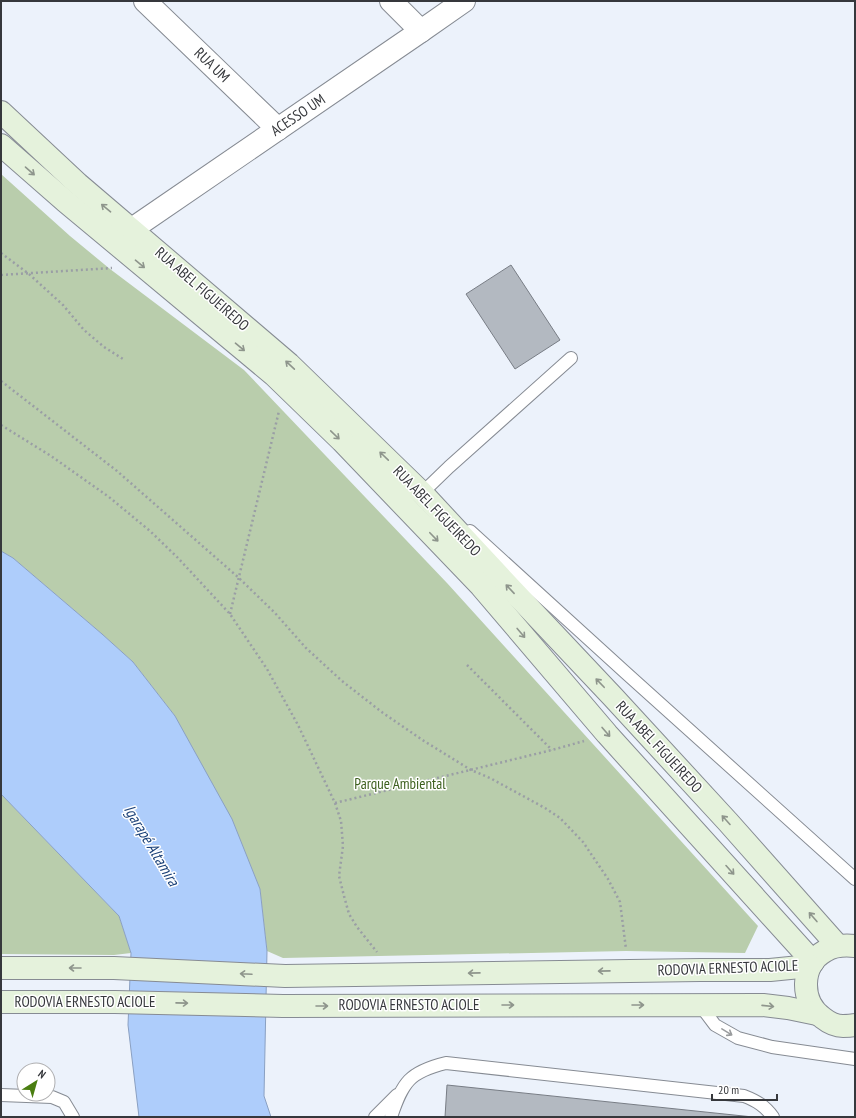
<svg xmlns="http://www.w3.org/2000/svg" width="856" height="1118" font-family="'PT Sans Narrow',sans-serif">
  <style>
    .green { fill: #b9cdac }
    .water { fill: #aecdfb; stroke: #8aa0c2 }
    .building { fill: #b3b9c1; stroke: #787d85 }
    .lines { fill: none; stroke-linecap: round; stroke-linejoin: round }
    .lane-casing { stroke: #868b93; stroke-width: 14 }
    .street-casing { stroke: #868b93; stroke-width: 24 }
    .secondary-casing { stroke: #868b93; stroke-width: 24 }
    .path { stroke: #9a9ea5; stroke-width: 2.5; stroke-dasharray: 2 3; stroke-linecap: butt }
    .lane { stroke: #fff; stroke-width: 12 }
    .street { stroke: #fff; stroke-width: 22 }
    .secondary { stroke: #e5f2dc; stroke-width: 22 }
    .oneway { stroke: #8e958c }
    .oneway2 { stroke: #9a9c9e }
    .labels { text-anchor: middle; stroke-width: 3; stroke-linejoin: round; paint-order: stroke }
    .street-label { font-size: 15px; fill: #36383c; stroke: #fff }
    .park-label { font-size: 15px; fill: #3c5f1d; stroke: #fff }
    .water-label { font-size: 16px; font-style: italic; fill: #1c4279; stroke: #fff }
  </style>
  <rect width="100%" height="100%" fill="#ecf2fb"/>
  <!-- green -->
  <g class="green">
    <polygon points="1,174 70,236 110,269 244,370 447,583 758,926 745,953 626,951 283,958 267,951 260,889 175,716 133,662 102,634 13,558 1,551"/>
    <polygon points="1,794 119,916 131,953 114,955 1,954"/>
  </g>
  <!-- water -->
  <polygon class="water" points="1,551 13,558 102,634 133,662 175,716 232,819 260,889 267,951 264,1096 271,1117 139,1117 128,1025 131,953 119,916 1,794"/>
  <!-- building -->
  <g class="building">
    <polygon points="511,265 560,340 515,369 466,294"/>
    <polygon points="447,1085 753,1117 445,1117"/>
  </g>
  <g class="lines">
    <defs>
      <g id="lane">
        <polyline points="419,496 449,467 571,358"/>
        <polyline points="470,531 626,673 855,879"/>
        <polyline points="700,1005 715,1025 738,1038 772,1047 855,1059"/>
        <polyline points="1,1095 52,1097 64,1102 73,1117"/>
        <polyline points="375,1117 397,1095"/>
        <path d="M391,1117C403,1082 409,1072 446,1063L744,1096C757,1101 765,1106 773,1117"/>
      </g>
      <g id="street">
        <polyline points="145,1 278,129"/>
        <polyline points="391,1 421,31"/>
        <polyline points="118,241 132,229 421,31 464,1"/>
      </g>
      <g id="secondary">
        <polyline points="1,112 78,184 289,364 422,493 514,592 613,697 728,822 838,946"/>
        <polyline points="1,145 65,201 274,375 342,441 481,586 607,734 813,962"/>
        <path d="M855,946C845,945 834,945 825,951C800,965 800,1002 823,1018C828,1022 836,1026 843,1026C847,1026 851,1026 855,1025"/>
        <polyline points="1,968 114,968 285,976 700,970 770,970 810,966"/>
        <polyline points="1,1002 115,1002 283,1006 763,1005 788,1008 817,1014"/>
      </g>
    </defs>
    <!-- lane casing -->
    <use href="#lane" class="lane-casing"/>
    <!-- street casing -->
    <use href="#street" class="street-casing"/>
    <!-- secondary casing -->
    <use href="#secondary" class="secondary-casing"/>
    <!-- path -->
    <g class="path">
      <polyline points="1,253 29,274 63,305 84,330 104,347 123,359"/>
      <polyline points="1,275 112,268"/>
      <polyline points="1,381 117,471 239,578 275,613 306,648 342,681 383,713 424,741 471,770 490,778 545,808 560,818 583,842 608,879 620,902 626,949"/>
      <polyline points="1,425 51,456 109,497 150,531 177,557 230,614 267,669 298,725 335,803 341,821 343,846 339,876 344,896 349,914 357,927 377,952"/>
      <polyline points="230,614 279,411"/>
      <polyline points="467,665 552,750"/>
      <polyline points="335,803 552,750 584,741"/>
    </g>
    <!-- lane -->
    <use href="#lane" class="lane"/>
    <!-- street -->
    <use href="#street" class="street"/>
    <!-- secondary -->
    <use href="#secondary" class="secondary"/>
  </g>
  <!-- one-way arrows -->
  <defs><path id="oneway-shaft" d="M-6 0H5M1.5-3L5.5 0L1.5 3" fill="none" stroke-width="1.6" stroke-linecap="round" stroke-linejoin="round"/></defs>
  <g class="oneway">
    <use href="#oneway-shaft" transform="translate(30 171) rotate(41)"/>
    <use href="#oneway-shaft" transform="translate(106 208) rotate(-140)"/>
    <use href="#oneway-shaft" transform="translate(140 264) rotate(40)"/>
    <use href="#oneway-shaft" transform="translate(240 347) rotate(40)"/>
    <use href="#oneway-shaft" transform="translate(290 365) rotate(-137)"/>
    <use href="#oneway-shaft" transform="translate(335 435) rotate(44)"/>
    <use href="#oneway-shaft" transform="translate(384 456) rotate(-136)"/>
    <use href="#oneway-shaft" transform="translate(434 537) rotate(46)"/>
    <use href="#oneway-shaft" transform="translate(510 589) rotate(-133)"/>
    <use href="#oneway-shaft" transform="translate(521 633) rotate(50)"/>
    <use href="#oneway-shaft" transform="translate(600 683) rotate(-134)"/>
    <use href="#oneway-shaft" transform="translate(606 732) rotate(49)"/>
    <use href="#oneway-shaft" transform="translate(726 820) rotate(-132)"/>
    <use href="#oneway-shaft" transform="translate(730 870) rotate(48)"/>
    <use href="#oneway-shaft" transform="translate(813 917) rotate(-131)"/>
    <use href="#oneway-shaft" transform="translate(75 968) rotate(-180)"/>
    <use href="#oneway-shaft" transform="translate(604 971) rotate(179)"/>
    <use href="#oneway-shaft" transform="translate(474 973) rotate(179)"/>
    <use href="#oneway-shaft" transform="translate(246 974) rotate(-177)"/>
    <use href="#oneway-shaft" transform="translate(182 1003) rotate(1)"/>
    <use href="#oneway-shaft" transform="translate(508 1005)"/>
    <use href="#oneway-shaft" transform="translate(638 1005)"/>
    <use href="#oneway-shaft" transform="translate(322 1006)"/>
    <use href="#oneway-shaft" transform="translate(768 1006) rotate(6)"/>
  </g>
  <use class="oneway2" href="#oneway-shaft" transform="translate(727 1032) rotate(31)"/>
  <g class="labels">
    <!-- street labels -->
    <g class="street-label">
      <text transform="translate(212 65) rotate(44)" y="5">RUA UM</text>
      <text transform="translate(298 115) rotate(-34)" y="5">ACESSO UM</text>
      <text transform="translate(202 289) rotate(41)" y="5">RUA ABEL FIGUEIREDO</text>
      <text transform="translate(437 511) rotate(46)" y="5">RUA ABEL FIGUEIREDO</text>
      <text transform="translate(659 747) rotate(47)" y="5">RUA ABEL FIGUEIREDO</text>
      <text transform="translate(728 968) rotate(-2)" y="5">RODOVIA ERNESTO ACIOLE</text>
      <text x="85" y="1007">RODOVIA ERNESTO ACIOLE</text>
      <text x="409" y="1010">RODOVIA ERNESTO ACIOLE</text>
    </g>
    <!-- park labels -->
    <g class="park-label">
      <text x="400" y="789">Parque Ambiental</text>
    </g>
    <!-- water labels -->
    <g class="water-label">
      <text transform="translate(152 845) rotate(59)" y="6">Igarapé Altamira</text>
    </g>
  </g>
  <!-- border -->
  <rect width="856" height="1118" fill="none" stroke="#36383c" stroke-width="4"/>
  <!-- north arrow -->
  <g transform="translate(36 1082) rotate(37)"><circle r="19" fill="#ffffff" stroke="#afafb1"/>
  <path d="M0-3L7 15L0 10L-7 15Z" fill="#4a7e11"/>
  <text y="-6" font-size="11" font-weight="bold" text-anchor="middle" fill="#36383c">N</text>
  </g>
  <!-- scale -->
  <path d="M712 1094v6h65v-6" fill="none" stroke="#36383c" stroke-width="2"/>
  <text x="718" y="1094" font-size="12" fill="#36383c" stroke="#ffffff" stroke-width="3" paint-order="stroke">20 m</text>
</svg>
